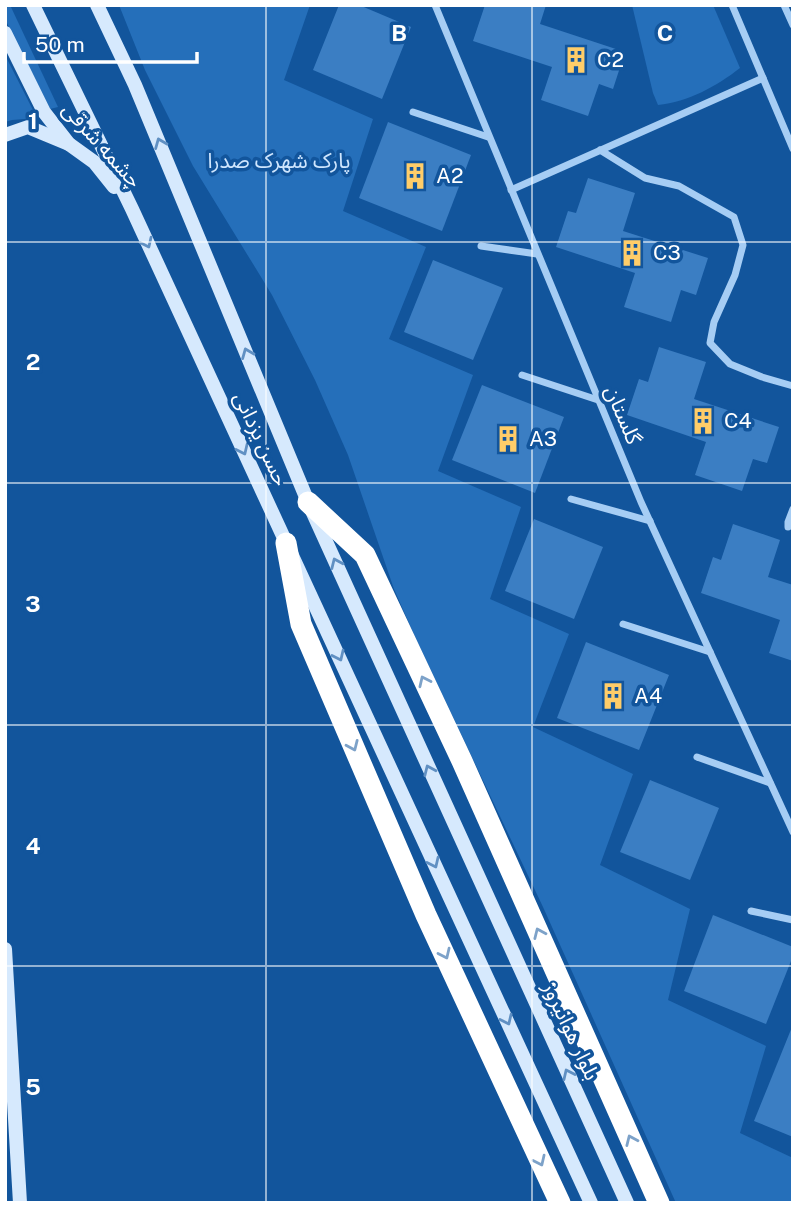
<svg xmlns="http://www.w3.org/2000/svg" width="798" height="1208" font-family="'Public Sans','Noto Sans Arabic',sans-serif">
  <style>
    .green { fill: #256fba }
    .building { fill: #3b7ec3 }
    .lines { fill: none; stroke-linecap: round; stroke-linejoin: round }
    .street { stroke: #a6cdf4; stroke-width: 7 }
    .secondary { stroke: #d6e9fd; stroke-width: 14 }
    .highway { stroke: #fff; stroke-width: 21 }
    .oneway { stroke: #6090c3 }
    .oneway2 { stroke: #7da2c9 }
    .grid { fill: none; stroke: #fff; stroke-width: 2; stroke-opacity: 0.55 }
    .labels { text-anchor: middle; stroke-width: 7; stroke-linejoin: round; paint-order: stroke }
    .poi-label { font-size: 21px; fill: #fff; stroke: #12559c; text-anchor: start }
    .street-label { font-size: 21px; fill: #fff; stroke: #12559c }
    .park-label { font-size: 21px; fill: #cfe6fe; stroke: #12559c }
    .grid-label { font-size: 23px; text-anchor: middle; font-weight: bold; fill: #fff; stroke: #12559c; stroke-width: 7; stroke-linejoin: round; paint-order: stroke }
  </style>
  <rect width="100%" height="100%" fill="#12559c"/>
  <!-- green -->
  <g class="green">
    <polygon points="5,5 10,5 58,107 50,109 5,19"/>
    <polygon points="119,5 310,5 284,80 373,119 343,211 426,247 389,339 473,375 438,471 521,507 490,599 569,634 533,727 633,774 600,865 690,909 668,1000 766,1046 740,1133 793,1158 793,1203 676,1203 543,907 415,637 394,589 348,455 315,380 272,295 193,166 145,70"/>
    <path d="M632,5H713L740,68C717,86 688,102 658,105L653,93Z"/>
    <polygon points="5,55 37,118 12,120 5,122"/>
  </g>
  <!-- building -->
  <g class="building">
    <polygon points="339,5 359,5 411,27 382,99 313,70"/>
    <polygon points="485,5 546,5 540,24 625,52 613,89 599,84 588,116 541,100 552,67 473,41"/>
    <polygon points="388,122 471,155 442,231 359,198"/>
    <polygon points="588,178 635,193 623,231 708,258 696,295 681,290 671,322 624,307 635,273 556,247 568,211 576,213"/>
    <polygon points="433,260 503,288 473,360 404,332"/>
    <polygon points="659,347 706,362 694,399 779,427 767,463 753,459 742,491 695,475 706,442 627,415 639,379 648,382"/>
    <polygon points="482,385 564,417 535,493 452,460"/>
    <polygon points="534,519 603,547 574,619 505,591"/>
    <polygon points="733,524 780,540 768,577 793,585 793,661 769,653 780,620 701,593 713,557 721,560"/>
    <polygon points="586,642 669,675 639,750 557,718"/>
    <polygon points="650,780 719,808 690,880 620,852"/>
    <polygon points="713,915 793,947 793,956 766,1024 684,991"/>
    <polygon points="792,1027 793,1027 793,1137 754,1121"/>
  </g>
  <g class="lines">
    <!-- street -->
    <g class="street">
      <polyline points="435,5 641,502 793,832"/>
      <polyline points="732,5 793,149"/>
      <polyline points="784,5 793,25"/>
      <polyline points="413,112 488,137"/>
      <polyline points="600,150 645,178 679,186 734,217 743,245 735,275 714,322 710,343 730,364 762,377 793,386"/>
      <polyline points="511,190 763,78"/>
      <polyline points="481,246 537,254"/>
      <polyline points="522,375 598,400"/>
      <polyline points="571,499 650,521"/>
      <polyline points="788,527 788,522 793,509"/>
      <polyline points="623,624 710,652"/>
      <polyline points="697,757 770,783"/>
      <polyline points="751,911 793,920"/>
    </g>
    <!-- secondary -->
    <g class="secondary">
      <polyline points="33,5 132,209 591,1203"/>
      <polyline points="97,5 135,85 308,502 627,1203"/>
      <polyline points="5,33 44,112 69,144 94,162 114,187"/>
      <polyline points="5,135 28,127 69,144"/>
      <polyline points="5,949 20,1203"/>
    </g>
    <!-- highway -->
    <g class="highway">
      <polyline points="308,502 365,555 462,761 659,1203"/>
      <polyline points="286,543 301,624 426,915 560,1203"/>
    </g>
  </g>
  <!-- one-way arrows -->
  <defs><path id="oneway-chevron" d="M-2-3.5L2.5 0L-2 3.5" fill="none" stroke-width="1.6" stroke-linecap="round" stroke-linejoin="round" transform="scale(1.75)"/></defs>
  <g class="oneway">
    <use href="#oneway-chevron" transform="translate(160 143) rotate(-112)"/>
    <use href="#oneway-chevron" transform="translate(147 243) rotate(65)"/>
    <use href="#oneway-chevron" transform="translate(247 353) rotate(-112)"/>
    <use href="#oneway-chevron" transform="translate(243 450) rotate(65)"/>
    <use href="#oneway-chevron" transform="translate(336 563) rotate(-114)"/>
    <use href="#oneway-chevron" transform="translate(339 656) rotate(65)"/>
    <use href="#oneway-chevron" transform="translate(429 770) rotate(-114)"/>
    <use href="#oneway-chevron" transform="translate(434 863) rotate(65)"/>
    <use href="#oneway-chevron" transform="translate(507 1020) rotate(65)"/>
    <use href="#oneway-chevron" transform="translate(568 1074) rotate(-115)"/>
  </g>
  <g class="oneway2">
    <use href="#oneway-chevron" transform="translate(424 681) rotate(-115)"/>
    <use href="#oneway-chevron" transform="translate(353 746) rotate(66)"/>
    <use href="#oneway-chevron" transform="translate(539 933) rotate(-114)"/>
    <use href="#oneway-chevron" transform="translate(445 954) rotate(65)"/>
    <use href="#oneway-chevron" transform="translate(631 1140) rotate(-114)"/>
    <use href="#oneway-chevron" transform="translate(540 1161) rotate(65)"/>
  </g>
  <!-- grid -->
  <path class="grid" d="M266,5V1203M532,5V1203M5,242H793M5,483H793M5,725H793M5,966H793"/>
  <!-- icons -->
  <defs>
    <symbol id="building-bare" viewBox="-9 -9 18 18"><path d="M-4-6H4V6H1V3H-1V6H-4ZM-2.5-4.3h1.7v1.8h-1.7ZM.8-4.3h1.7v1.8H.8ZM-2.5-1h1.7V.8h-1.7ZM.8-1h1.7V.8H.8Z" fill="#ffcd69" stroke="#12559c" stroke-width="2.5" paint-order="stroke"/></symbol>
  </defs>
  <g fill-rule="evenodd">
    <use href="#building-bare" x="557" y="41" width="38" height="38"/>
    <use href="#building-bare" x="396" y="157" width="38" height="38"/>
    <use href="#building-bare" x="613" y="234" width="38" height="38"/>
    <use href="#building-bare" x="684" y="402" width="38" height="38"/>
    <use href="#building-bare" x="489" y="420" width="38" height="38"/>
    <use href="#building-bare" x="594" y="677" width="38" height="38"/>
  </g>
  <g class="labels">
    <!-- poi labels -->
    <g class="poi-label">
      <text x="597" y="67">C2</text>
      <text x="436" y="183">A2</text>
      <text x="653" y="260">C3</text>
      <text x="724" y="428">C4</text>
      <text x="529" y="446">A3</text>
      <text x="634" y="703">A4</text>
    </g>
    <!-- street labels -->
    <g class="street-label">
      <text transform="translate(102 145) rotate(48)" y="7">چشمه شرقی</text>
      <text transform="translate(623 415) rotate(67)" y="7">گلستان</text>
      <text transform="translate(261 439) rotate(65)" y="7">حسن یزدانی</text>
      <text transform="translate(571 1031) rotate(65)" y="7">بلوار هوانیروز</text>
    </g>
    <!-- park labels -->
    <g class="park-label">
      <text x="279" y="168">پارک شهرک صدرا</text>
    </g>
  </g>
  <g class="grid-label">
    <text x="399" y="41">B</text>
    <text x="665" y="41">C</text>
    <text x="33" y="129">1</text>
    <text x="33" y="370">2</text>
    <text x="33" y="612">3</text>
    <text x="33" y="854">4</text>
    <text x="33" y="1095">5</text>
  </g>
  <!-- border -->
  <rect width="798" height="1208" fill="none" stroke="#ffffff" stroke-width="14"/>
  <!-- scale -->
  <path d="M24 52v10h173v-10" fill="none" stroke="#ffffff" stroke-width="3.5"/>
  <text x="35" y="52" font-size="21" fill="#ffffff" stroke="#12559c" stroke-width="5" paint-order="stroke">50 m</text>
</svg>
